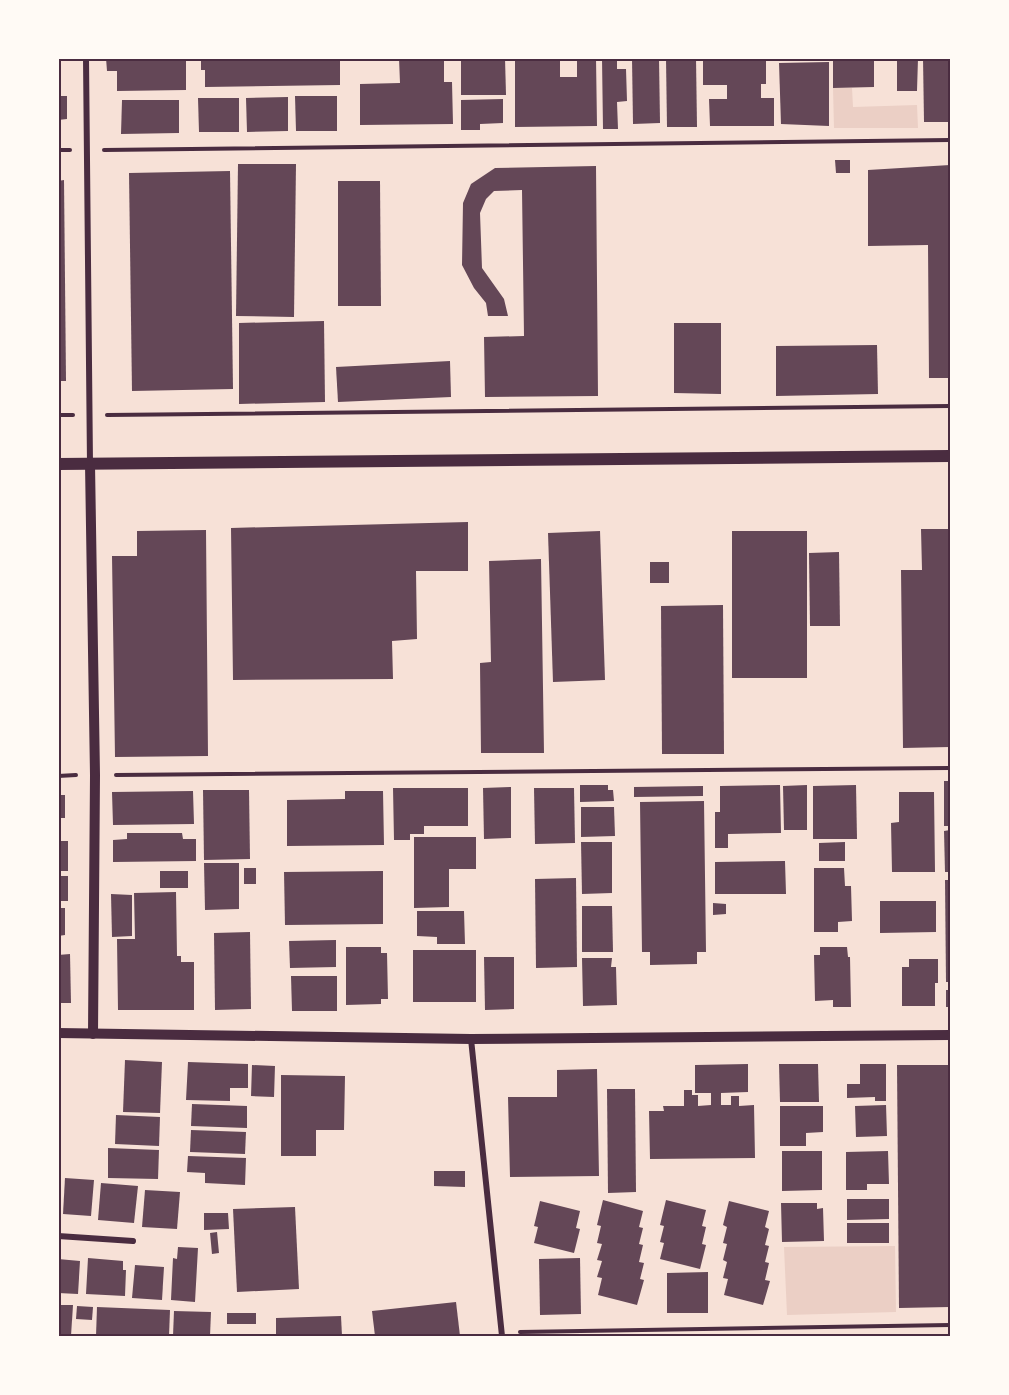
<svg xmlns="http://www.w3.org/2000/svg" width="1009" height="1395" font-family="'Source Sans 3',sans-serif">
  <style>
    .green { fill: #ebcfc5 }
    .building { fill: #644757 }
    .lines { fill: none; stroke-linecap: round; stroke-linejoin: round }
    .path { stroke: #4a2c40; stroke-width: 4 }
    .minor { stroke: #4a2c40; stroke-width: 6 }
    .tertiary { stroke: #4a2c40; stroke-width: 10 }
    .secondary { stroke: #4a2c40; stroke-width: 12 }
    .neatline { fill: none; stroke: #4a2c40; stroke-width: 2 }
  </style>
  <rect width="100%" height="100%" fill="#f7e1d7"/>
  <!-- green -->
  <g class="green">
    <polygon points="833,88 852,88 853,107 917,105 918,128 834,128"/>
    <polygon points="895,1246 896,1312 787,1315 784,1247"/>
  </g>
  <!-- building -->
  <g class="building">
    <polygon points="106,58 186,58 186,90 117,91 117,71 107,71"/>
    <polygon points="201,58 340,58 340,85 205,87 205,70 201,70"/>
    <polygon points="399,58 444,58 444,82 452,82 453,124 360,125 360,84 400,83"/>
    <polygon points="461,58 505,58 506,95 461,95"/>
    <polygon points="515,58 560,58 560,77 577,77 577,58 596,58 597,126 515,127"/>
    <polygon points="602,58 617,58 617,69 626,69 627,101 617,102 618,129 603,129"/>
    <polygon points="632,58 659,58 660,123 633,124"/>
    <polygon points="666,58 696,58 697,127 667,127"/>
    <polygon points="703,58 766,58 766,84 761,84 761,98 774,98 774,126 710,126 709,99 727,99 727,85 703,85"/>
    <polygon points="833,58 874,58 874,87 833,88"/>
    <polygon points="897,58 918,58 917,91 897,91"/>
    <polygon points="923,58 950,58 950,122 924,122"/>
    <polygon points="829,62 829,126 781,124 779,63"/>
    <polygon points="58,96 67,96 67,119 58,120"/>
    <polygon points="295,96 337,96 337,131 296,131"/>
    <polygon points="288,97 288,131 247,132 246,98"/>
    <polygon points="198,98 239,98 239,132 199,132"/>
    <polygon points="503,99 503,123 480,124 480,130 461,130 461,100"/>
    <polygon points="122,100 179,100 179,133 121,134"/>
    <polygon points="835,160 850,160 850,173 836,173"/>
    <polygon points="238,164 296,164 294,317 236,316"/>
    <polygon points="950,165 950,378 929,378 928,245 868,246 868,170"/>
    <polygon points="596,166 598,396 485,397 484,337 524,336 522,190 494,191 486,199 480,213 482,268 504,299 508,316 488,316 486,303 474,288 462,265 463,203 471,184 495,168"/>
    <polygon points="230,171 233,389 132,391 129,173"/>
    <polygon points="64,180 66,381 58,381 58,181"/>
    <polygon points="338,181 380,181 381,306 338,306"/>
    <polygon points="324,321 325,402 239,404 239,323"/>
    <polygon points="674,323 721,323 721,394 674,393"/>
    <polygon points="877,345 878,394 776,396 776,346"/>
    <polygon points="450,361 451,397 338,402 336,367"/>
    <polygon points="468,522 468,571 416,571 417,639 392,641 393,679 233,680 231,528"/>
    <polygon points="921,529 950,529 950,747 903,748 901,570 922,570"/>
    <polygon points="206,530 208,756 115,757 112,556 137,556 137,531"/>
    <polygon points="600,531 605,680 553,682 548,533"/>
    <rect x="732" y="531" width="75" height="147"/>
    <polygon points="839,552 840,626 810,626 809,553"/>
    <polygon points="541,559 544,753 481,753 480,663 491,662 489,561"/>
    <rect x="650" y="562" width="19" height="21"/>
    <polygon points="723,605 724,754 662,754 661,606"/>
    <rect x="944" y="781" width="6" height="45"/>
    <polygon points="580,785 608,785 608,790 613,790 614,801 580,802"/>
    <polygon points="780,785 781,833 728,834 728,848 715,848 715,812 720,812 720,786"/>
    <polygon points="807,785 807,830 784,830 783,786"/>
    <polygon points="856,785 857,839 813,839 813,786"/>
    <polygon points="703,786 703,796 634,797 634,787"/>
    <polygon points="511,787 511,838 484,839 483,788"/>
    <polygon points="393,788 468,788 468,826 424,826 424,834 410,834 410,840 394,840"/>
    <polygon points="534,788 574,788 575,843 535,844"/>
    <polygon points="203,790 249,790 250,859 204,860"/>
    <polygon points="193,791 194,824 113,825 112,792"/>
    <polygon points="345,791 383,791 384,845 287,846 287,800 345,799"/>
    <polygon points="899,792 934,792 935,872 892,872 891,823 899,822"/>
    <rect x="58" y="795" width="7" height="23"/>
    <polygon points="704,801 706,952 697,952 697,964 650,965 650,952 642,952 640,802"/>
    <polygon points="581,807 614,807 615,836 581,837"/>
    <polygon points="950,830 950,872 945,872 944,831"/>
    <polygon points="127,833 182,833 183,839 196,839 196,861 113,862 113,840 127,839"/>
    <polygon points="414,837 476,837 476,869 449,869 449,907 414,908"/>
    <rect x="58" y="841" width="10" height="30"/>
    <polygon points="581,842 612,842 612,893 582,894"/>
    <polygon points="845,842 845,861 819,861 819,843"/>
    <polygon points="785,861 786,894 715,894 715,862"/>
    <polygon points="204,863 239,863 239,909 205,910"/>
    <rect x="244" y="868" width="12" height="16"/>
    <polygon points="814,868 844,868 845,886 851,886 852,921 838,922 838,932 814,932"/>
    <rect x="160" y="871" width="28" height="17"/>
    <polygon points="383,871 383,924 285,925 284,872"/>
    <rect x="58" y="876" width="10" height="25"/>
    <polygon points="576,878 577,967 536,968 535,879"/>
    <polygon points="945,880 950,880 950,982 946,982"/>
    <polygon points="176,892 177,956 181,956 181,962 194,962 194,1010 118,1010 117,939 135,939 134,893"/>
    <polygon points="111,894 132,895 132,936 112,937"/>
    <polygon points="880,901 936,901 936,932 880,933"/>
    <polygon points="713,903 726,904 726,914 713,915"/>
    <polygon points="582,906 612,906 613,952 582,952"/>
    <polygon points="58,908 65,908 65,935 58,936"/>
    <polygon points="417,911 464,911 465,944 437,944 437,937 417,936"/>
    <polygon points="250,932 251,1009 215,1010 214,933"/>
    <polygon points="336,940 336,967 290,968 289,941"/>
    <polygon points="346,947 381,947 381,953 387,953 388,999 381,999 381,1004 346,1005"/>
    <polygon points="820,947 847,947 848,957 850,957 851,1007 833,1007 833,1000 815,1001 814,955 820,955"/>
    <rect x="413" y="950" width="63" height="52"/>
    <polygon points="70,954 71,1003 58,1003 58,955"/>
    <polygon points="484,957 514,957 514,1009 485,1010"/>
    <polygon points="582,958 612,958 611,967 616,967 617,1005 583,1006"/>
    <polygon points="909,959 938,959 938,983 935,983 935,1006 902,1006 902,967 909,967"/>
    <polygon points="291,976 337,976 337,1011 292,1011"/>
    <rect x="946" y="990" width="4" height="17"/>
    <polygon points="125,1060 162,1062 160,1113 123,1112"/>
    <polygon points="188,1062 248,1064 248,1088 230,1088 230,1101 186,1100"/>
    <polygon points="748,1064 748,1092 721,1093 721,1105 731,1105 731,1096 739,1096 739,1106 754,1105 755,1158 650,1159 649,1111 664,1111 663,1106 684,1106 684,1090 692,1090 692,1095 698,1095 698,1106 711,1105 711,1093 695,1093 695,1065"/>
    <polygon points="779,1064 818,1064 819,1102 780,1102"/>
    <polygon points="860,1064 886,1064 886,1101 875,1101 875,1097 847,1098 847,1084 860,1084"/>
    <polygon points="252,1065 275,1066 274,1097 251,1096"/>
    <polygon points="897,1065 950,1065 950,1307 899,1308"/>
    <polygon points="597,1069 599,1176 510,1177 508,1097 557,1097 557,1070"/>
    <polygon points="281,1075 345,1076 344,1130 316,1130 316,1156 281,1156"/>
    <polygon points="607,1089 635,1089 636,1192 608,1193"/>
    <polygon points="192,1104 247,1106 247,1128 191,1126"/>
    <polygon points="886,1105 887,1136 856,1137 855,1106"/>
    <polygon points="780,1106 823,1106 823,1132 806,1133 806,1146 780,1146"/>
    <polygon points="116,1115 160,1117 159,1146 115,1144"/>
    <polygon points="191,1130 246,1132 245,1154 190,1152"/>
    <polygon points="108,1148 159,1150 158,1179 108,1178"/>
    <polygon points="782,1151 822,1151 822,1190 782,1191"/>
    <polygon points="888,1151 889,1184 867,1184 867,1190 846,1190 846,1152"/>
    <polygon points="188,1156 246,1158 245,1185 205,1183 205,1173 187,1172"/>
    <polygon points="434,1171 465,1171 465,1187 434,1186"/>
    <polygon points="65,1178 94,1180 91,1216 63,1214"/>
    <polygon points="101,1183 138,1186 134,1223 98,1220"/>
    <polygon points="145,1190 180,1192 177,1229 142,1227"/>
    <polygon points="847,1199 889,1199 889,1219 847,1220"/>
    <polygon points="603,1200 643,1211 639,1227 643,1228 639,1244 643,1245 639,1262 644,1263 640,1279 644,1280 637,1305 598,1295 602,1278 597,1277 602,1261 597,1260 602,1244 597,1243 601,1226 597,1225"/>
    <polygon points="666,1200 706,1210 702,1226 706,1227 702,1244 706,1245 700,1269 660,1259 664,1243 660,1242 664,1226 660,1225"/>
    <polygon points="540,1201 580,1211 576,1228 580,1229 574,1253 534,1243 538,1227 534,1226"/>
    <polygon points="729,1201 769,1211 765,1227 769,1229 765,1245 769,1246 765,1262 769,1263 765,1280 770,1281 763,1305 724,1295 728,1279 723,1278 727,1262 723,1260 727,1244 723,1243 727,1227 723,1225"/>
    <polygon points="781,1203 817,1203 817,1209 823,1208 824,1241 782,1242"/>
    <polygon points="295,1207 299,1289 237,1292 233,1209"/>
    <polygon points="204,1213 228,1213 229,1229 204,1230"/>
    <rect x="847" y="1223" width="42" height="20"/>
    <polygon points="217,1232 219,1253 212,1254 210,1233"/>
    <polygon points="178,1247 198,1248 195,1302 171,1300 173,1258 177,1259"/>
    <polygon points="88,1258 123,1261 123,1270 126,1270 125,1296 86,1294"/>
    <polygon points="580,1258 581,1314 540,1315 539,1259"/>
    <polygon points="58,1259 80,1261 78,1294 58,1293"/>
    <polygon points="135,1265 164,1267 162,1300 132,1298"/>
    <polygon points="708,1272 708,1313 667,1313 667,1273"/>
    <polygon points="456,1302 460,1336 375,1336 372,1311"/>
    <polygon points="58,1305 73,1305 71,1336 58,1336"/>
    <polygon points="77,1306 93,1307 92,1320 76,1319"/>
    <polygon points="97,1307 170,1310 169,1336 96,1336"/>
    <polygon points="174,1311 211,1312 210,1336 173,1336"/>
    <rect x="227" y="1313" width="29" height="11"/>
    <polygon points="341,1316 342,1336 276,1336 276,1318"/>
  </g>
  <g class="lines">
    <!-- path -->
    <g class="path">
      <polyline points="58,150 70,150"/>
      <polyline points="104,150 950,140"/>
      <polyline points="58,415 73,415"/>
      <polyline points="107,415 950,406"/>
      <polyline points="116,775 950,768"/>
      <polyline points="58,776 76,775"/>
      <polyline points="520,1332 950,1325"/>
    </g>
    <!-- minor -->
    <g class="minor">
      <polyline points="86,58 90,464"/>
      <polyline points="471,1039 502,1336"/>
      <polyline points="58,1236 133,1241"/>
    </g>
    <!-- tertiary -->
    <g class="tertiary">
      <polyline points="90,464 95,775 93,1034"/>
      <polyline points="58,1033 471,1039 950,1035"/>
    </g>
    <!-- secondary -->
    <polyline class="secondary" points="58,464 950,456"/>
  </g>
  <!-- border -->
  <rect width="1009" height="1395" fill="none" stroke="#fffaf5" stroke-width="120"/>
  <rect x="60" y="60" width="889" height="1275" class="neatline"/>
</svg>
